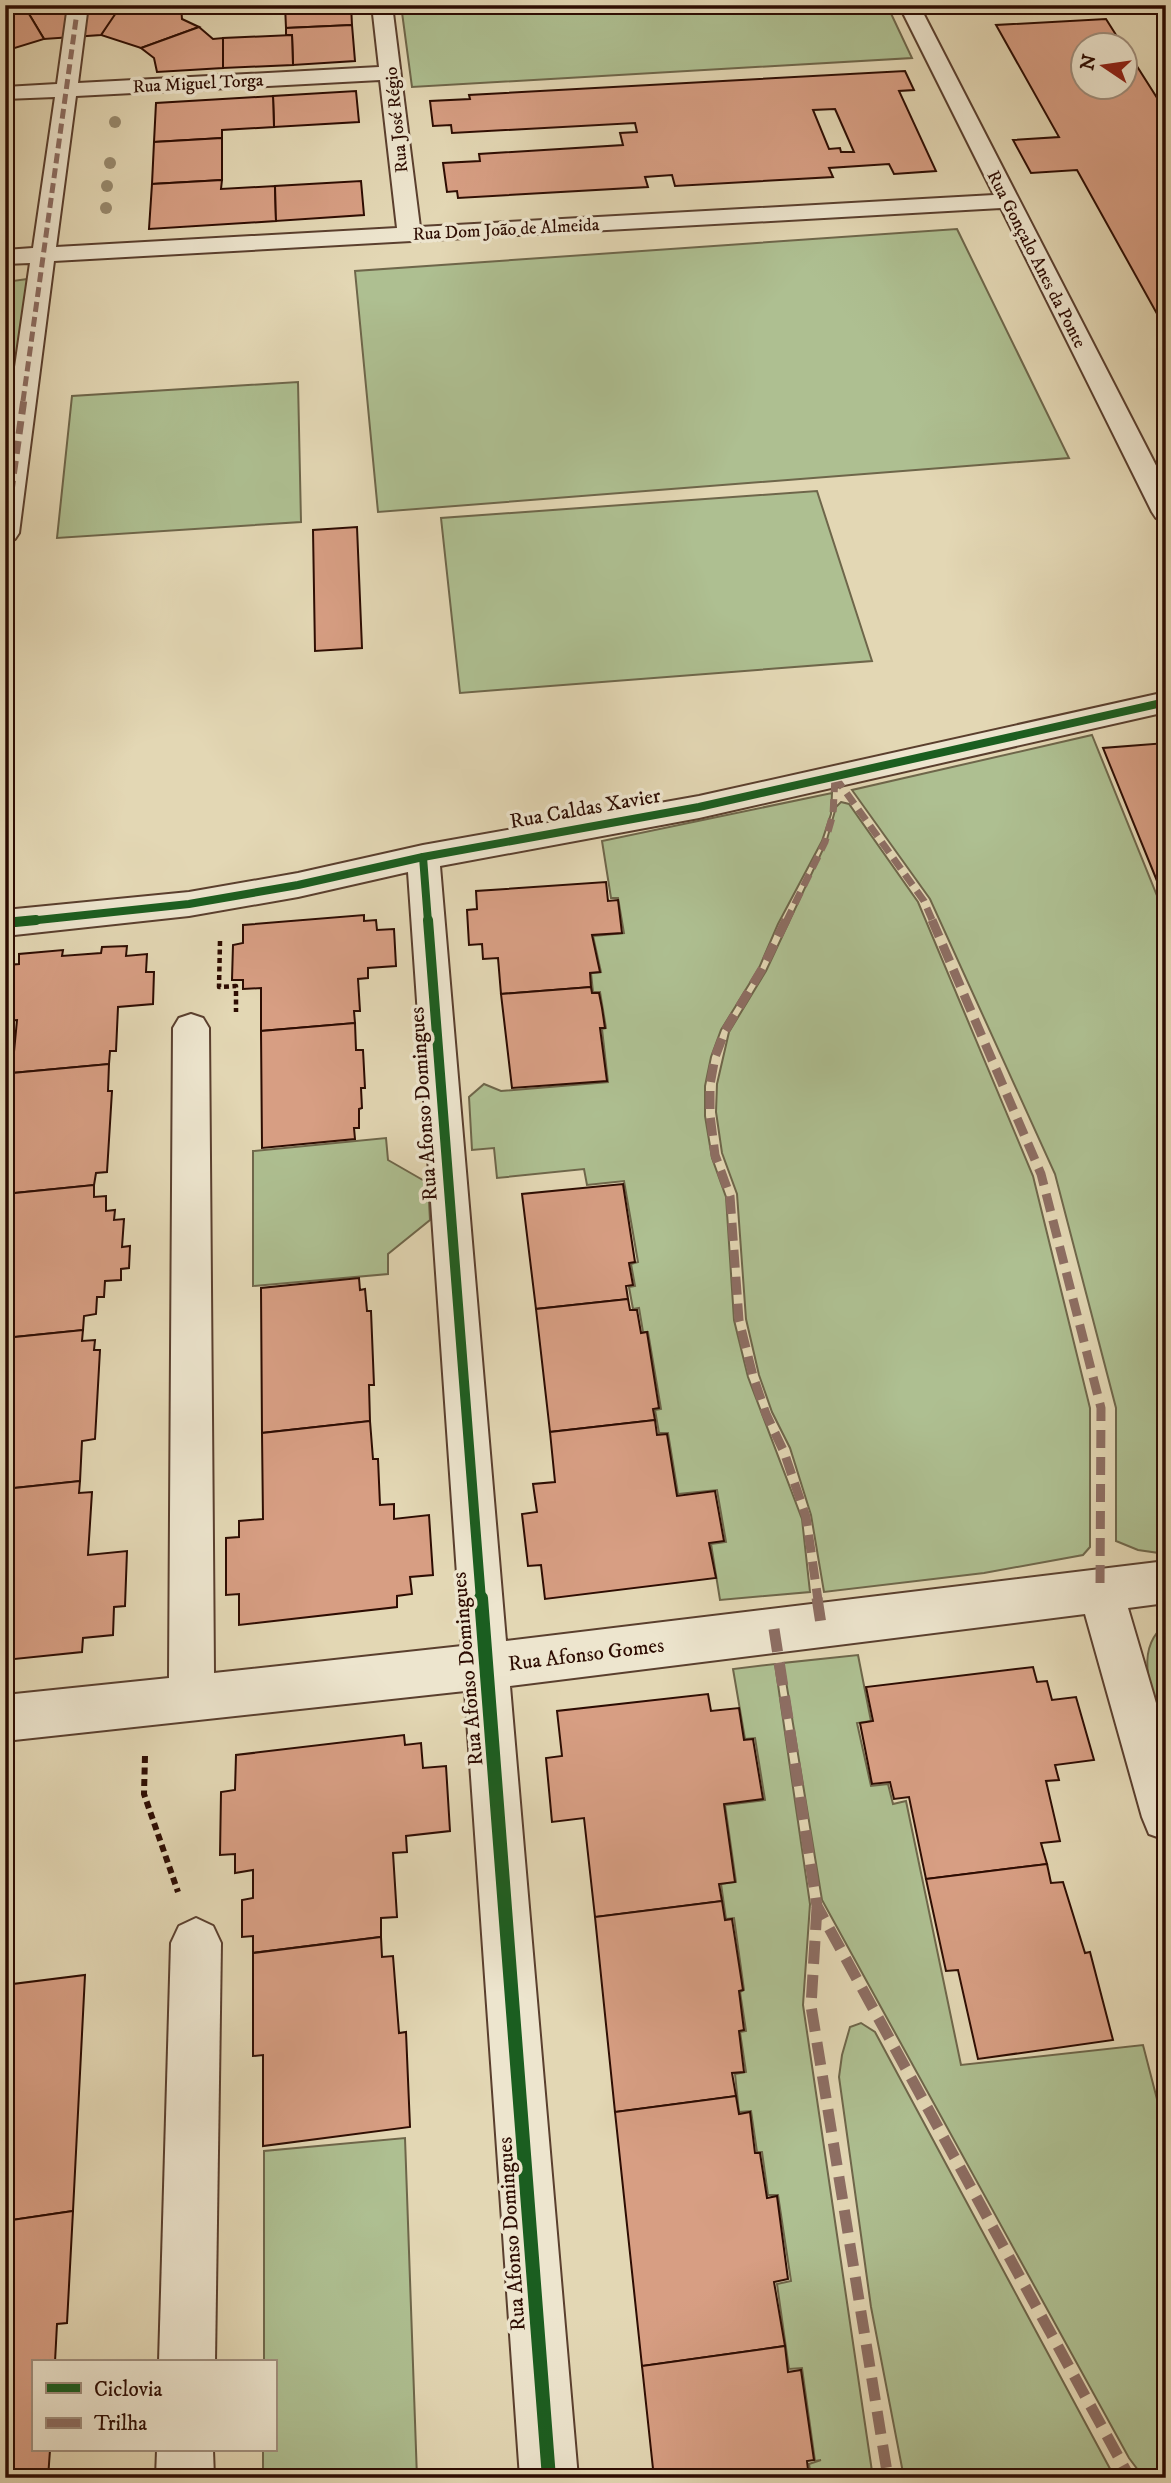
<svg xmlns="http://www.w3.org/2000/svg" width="1171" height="2483" font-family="'IM FELL DW Pica',serif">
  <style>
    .green { fill: #aebf91; stroke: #6e664a; stroke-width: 2 }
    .building { fill: #d79e83; stroke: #2d0c02; stroke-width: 2; fill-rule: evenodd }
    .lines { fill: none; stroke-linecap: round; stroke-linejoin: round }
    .street-casing { stroke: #5a3f2e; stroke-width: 4 }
    .path-far1 { stroke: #2d0c02; stroke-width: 4.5; stroke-dasharray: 5 3.5; stroke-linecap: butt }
    .path { stroke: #2d0c02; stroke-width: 6; stroke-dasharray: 7 4.5; stroke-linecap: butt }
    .street { fill: #ede5ce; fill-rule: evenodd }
    .quiet-far3 { stroke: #8d6e63; stroke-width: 5; stroke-dasharray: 10 5; stroke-linecap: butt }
    .quiet-far2 { stroke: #8d6e63; stroke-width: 7; stroke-dasharray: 13 7; stroke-linecap: butt }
    .quiet-far1 { stroke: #8d6e63; stroke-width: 9; stroke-dasharray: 18 9; stroke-linecap: butt }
    .quiet { stroke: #8d6e63; stroke-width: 11; stroke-dasharray: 23 11; stroke-linecap: butt }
    .cycleway-far2-casing { stroke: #ede5ce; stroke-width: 11 }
    .cycleway-far1-casing { stroke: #ede5ce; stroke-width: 15 }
    .cycleway-casing { stroke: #ede5ce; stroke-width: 18 }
    .cycleway-far2 { stroke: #1b5e20; stroke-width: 8 }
    .cycleway-far1 { stroke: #1b5e20; stroke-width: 10 }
    .cycleway { stroke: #1b5e20; stroke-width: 14 }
    .tree { fill: #988a6e }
    .labels { text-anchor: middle; stroke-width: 7; stroke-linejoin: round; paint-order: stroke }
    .far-street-label { font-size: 18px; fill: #2d0c02; stroke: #ede5ce }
    .street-label { font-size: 21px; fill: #2d0c02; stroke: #ede5ce }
  </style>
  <rect width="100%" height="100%" fill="#e3d7b4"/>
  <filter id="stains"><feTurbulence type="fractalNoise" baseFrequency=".00286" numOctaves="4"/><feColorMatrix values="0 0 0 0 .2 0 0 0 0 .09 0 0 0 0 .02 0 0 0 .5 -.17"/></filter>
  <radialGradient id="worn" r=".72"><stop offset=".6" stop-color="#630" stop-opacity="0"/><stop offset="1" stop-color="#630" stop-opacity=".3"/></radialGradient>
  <!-- green -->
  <g class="green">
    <polygon points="401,5 887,5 912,58 412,87"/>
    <polygon points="957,229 1069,458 378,512 355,271"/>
    <polygon points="42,277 5,533 5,282"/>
    <polygon points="298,382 301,522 57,538 72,396"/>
    <polygon points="817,491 872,661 460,693 441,518"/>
    <polygon points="1092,735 1166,918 1166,1554 1138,1550 1116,1541 1116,1408 1055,1174 930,899 852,790"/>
    <polygon points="832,793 831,814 822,841 778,924 759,968 721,1030 711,1057 705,1086 705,1116 712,1158 726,1197 734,1320 748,1377 802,1519 810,1592 720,1600 711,1544 726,1542 717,1490 678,1494 668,1433 659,1433 655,1410 661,1409 648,1332 643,1332 639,1308 633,1309 629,1287 635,1286 631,1264 638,1262 624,1181 587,1185 584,1169 497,1178 494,1148 472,1150 469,1097 484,1084 501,1091 608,1082 602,1029 606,1028 600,992 593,992 591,973 601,972 593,936 624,933 618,898 611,898 602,841"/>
    <polygon points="841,802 849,804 918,902 1033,1176 1090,1408 1090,1547 1083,1555 984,1573 824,1592 811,1515 790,1448 772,1412 759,1375 746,1319 737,1194 722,1153 716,1112 717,1084 729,1032 766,971 826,843 836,807"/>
    <polygon points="386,1138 388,1160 428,1183 430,1220 388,1254 388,1274 253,1286 253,1151"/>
    <path d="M1166,1624V1734C1155,1700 1130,1651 1166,1624Z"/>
    <polygon points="858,1655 871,1721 857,1723 871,1786 888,1784 893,1804 906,1801 961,2065 1143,2045 1166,2134 1166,2478 1144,2478 1129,2458 822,1900 783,1663"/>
    <polygon points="775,1664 810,1904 803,2005 873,2478 811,2478 809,2464 821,2460 815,2461 802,2368 789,2369 777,2284 791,2281 778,2195 768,2195 762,2152 757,2152 751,2111 739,2112 735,2074 746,2072 740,2032 746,2031 740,1992 744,1990 734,1918 726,1919 721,1884 736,1882 725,1805 765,1800 755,1738 745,1739 733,1669"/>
    <polygon points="861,2023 875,2032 1115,2478 904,2478 871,2307 839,2077 842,2055 850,2027"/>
    <polygon points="405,2138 417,2478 263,2478 263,2450 275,2450 275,2362 264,2362 264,2151"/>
  </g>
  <!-- building -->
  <g class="building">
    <polygon points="119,5 181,5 182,19 199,27 141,48 101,35"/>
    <polygon points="285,5 351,5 352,25 286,28"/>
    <polygon points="70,7 95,6 120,7 101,35 44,39 29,14"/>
    <polygon points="34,8 34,12 29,14 44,39 5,51 5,9"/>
    <polygon points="1106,19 1123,46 1084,46 1084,88 1126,88 1126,49 1166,112 1166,330 1077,170 1031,173 1013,140 1059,137 996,25"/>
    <polygon points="352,25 355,61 293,65 292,35 286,35 286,28"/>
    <polygon points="199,27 213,39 223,38 223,68 157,72 154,58 141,48"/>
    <polygon points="292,35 293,65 223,68 223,38"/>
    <path d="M905,71L914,90L899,91L936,171L894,174L889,164L829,168L833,177L675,186L672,175L645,177L648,187L458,198L457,191L447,192L443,163L480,161L479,154L623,145L620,133L637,132L635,123L452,133L451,125L433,126L430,101L470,99L469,95ZM835,109L854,152H841L840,148L829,149L813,110Z"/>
    <polygon points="356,91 359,122 274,127 273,96"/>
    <polygon points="273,96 274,127 222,130 222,138 154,142 156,103"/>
    <polygon points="222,138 222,180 152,184 154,142"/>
    <polygon points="222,180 221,189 275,186 276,221 149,229 152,184"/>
    <polygon points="361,181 364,215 276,221 275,186"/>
    <polygon points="357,527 362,648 315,651 313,530"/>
    <polygon points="1166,743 1166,903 1103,748"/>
    <polygon points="606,882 608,901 618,900 622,933 592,935 600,972 590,973 591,987 501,994 498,958 483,959 482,944 469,945 467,910 477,909 476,891"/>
    <polygon points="364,915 364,921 376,920 377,930 394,929 396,966 368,968 368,978 358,979 360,1011 354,1011 355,1023 261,1031 261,988 243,989 243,980 232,980 233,945 243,943 243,925"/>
    <polygon points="127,946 126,956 147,954 146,972 154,972 153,1004 118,1007 116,1051 110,1051 109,1064 12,1073 17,1020 5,1021 8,965 19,964 19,954 63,950 62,956 101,953 102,947"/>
    <polygon points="591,987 592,993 599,993 602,1008 605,1028 600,1028 607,1081 512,1088 501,994"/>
    <polygon points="355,1023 356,1050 363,1050 365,1088 361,1088 362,1108 359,1109 359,1128 354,1128 355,1139 262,1148 261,1031"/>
    <polygon points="109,1064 108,1091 112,1091 107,1172 96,1173 94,1185 5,1194 5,1135 12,1073"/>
    <polygon points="623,1184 635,1262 629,1263 633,1285 626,1286 628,1299 536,1309 522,1194"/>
    <polygon points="94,1185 94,1197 106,1196 106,1211 115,1210 114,1220 124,1219 122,1247 130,1246 129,1268 121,1269 121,1280 105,1281 104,1297 97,1297 96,1314 84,1316 83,1330 5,1338 5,1194"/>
    <polygon points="359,1278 360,1290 365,1289 367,1311 371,1311 374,1385 369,1385 370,1421 262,1433 261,1288"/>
    <polygon points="628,1299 630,1310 637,1310 641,1333 647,1332 659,1408 653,1409 655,1420 550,1432 536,1309"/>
    <polygon points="83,1330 82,1341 95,1340 94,1350 100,1350 95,1439 82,1441 80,1481 5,1489 5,1338"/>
    <polygon points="655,1420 657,1435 667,1434 677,1496 715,1491 724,1541 709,1543 716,1578 545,1599 541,1565 528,1566 522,1514 537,1512 533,1484 555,1482 550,1432"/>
    <polygon points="370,1421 373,1459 378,1459 380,1505 394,1504 394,1519 429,1515 433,1575 410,1577 412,1594 397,1596 397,1607 239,1625 239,1594 226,1595 226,1538 239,1537 239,1521 263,1519 262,1433"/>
    <polygon points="80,1481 79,1493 92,1492 88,1555 127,1551 125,1606 114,1607 113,1635 83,1638 82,1652 5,1660 5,1489"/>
    <polygon points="1033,1667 1037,1682 1047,1681 1052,1700 1076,1697 1094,1760 1055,1765 1059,1780 1046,1781 1060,1841 1041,1843 1047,1864 926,1879 909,1797 894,1799 890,1782 872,1784 860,1723 873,1721 866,1687"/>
    <polygon points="708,1694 711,1711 739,1708 744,1740 753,1739 763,1799 724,1804 735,1882 719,1884 722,1901 595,1917 584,1818 552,1822 546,1758 562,1756 557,1711"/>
    <polygon points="404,1735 405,1745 421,1743 423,1768 446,1766 450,1831 406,1836 407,1852 393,1853 397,1917 381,1918 381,1937 253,1953 253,1936 242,1937 242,1900 253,1898 253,1870 235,1873 235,1854 220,1855 221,1792 235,1790 236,1755"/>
    <polygon points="1047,1864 1051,1883 1063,1882 1085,1953 1090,1952 1113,2040 978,2059 958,1970 946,1971 926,1879"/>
    <polygon points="722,1901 725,1920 732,1919 743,1990 739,1991 744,2030 739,2031 744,2072 732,2073 736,2096 615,2112 595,1917"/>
    <polygon points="381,1937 382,1957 393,1956 399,2033 406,2032 410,2127 263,2146 263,2055 253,2056 253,1953"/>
    <polygon points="85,1975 73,2211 5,2221 5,1985"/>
    <polygon points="736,2096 739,2114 750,2112 755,2153 760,2153 767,2198 777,2196 788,2279 774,2282 785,2346 642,2366 615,2112"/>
    <polygon points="73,2211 67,2323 57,2324 55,2362 33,2362 33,2450 50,2450 48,2478 5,2478 5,2221"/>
    <polygon points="785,2346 788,2372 801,2370 814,2460 807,2461 809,2478 654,2478 642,2366"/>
  </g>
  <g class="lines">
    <defs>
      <g id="street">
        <path d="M68,5H88L78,83L379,67L372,5H392L420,227L994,195L899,5H919L1166,485V520L1156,518L1152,512L1001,208L54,261L19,533L15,539L5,542V436L30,263L5,264V250L33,248L55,97L5,99V87L57,84ZM380,80L397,228L56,247L76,96Z"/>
        <polygon points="1166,692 1166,712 699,818 440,866 506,1641 1166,1561 1166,1603 1128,1608 1166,1737 1166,1840 1149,1834 1142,1817 1085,1614 510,1686 578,2478 520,2478 465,1691 5,1741 5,1695 169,1678 173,1028 179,1018 191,1014 203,1018 209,1028 214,1673 462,1646 408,872 298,897 189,916 5,936 5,910 189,892 298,873 423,845 699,796"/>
        <polygon points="196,1918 213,1926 221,1943 215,2362 159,2362 171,1943 179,1926"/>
        <polygon points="157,2450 213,2450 214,2478 156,2478"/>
      </g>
    </defs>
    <!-- street casing -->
    <use href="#street" class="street-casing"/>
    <!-- path-far1 -->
    <polyline class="path-far1" points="220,941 219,987 236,986 236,1012"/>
    <!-- path -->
    <polyline class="path" points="145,1756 144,1794 178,1892"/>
    <!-- street -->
    <use href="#street" class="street"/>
    <!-- quiet-far3 -->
    <polyline class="quiet-far3" points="23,401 78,5"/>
    <!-- quiet-far2 -->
    <g class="quiet-far2">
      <polyline points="5,533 24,399"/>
      <polyline points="835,777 924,901 933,922"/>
      <polyline points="786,922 825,842 833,814 835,777"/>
    </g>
    <!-- quiet-far1 -->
    <g class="quiet-far1">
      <polyline points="786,920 762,969 725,1031 715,1057 710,1085 710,1115 715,1155 730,1196 739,1320 753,1376 766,1414 784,1452 806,1517 818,1600"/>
      <polyline points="932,920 1041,1174 1101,1408 1100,1589"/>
    </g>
    <!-- quiet -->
    <g class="quiet">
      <polyline points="817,1598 821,1624"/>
      <polyline points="774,1629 817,1906 1130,2478"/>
      <polyline points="817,1907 811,2006 888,2478"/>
    </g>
    <defs>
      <g id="cycleway-far2">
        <polyline points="423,857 428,922"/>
        <polyline points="19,922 189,904 298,885 423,857 699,807 1166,702"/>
      </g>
      <g id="cycleway-far1">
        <polyline points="428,920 481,1600"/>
        <polyline points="5,923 36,920"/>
      </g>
      <polyline id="cycleway" points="481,1598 549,2478"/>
    </defs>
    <!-- cycleway-far2 casing -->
    <use href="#cycleway-far2" class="cycleway-far2-casing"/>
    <!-- cycleway-far1 casing -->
    <use href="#cycleway-far1" class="cycleway-far1-casing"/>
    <!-- cycleway casing -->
    <use href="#cycleway" class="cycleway-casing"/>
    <!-- cycleway-far2 -->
    <use href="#cycleway-far2" class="cycleway-far2"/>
    <!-- cycleway-far1 -->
    <use href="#cycleway-far1" class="cycleway-far1"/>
    <!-- cycleway -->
    <use href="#cycleway" class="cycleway"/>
  </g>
  <!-- trees -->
  <g class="tree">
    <circle cx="115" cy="122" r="6"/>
    <circle cx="110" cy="163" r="6"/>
    <circle cx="107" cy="186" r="6"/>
    <circle cx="106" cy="208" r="6"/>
  </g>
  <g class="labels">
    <!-- far-street labels -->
    <g class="far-street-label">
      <text transform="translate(198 83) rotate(-3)" y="6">Rua Miguel Torga</text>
      <text transform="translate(396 120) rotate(-96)" y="6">Rua José Régio</text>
      <text transform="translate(506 229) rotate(-3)" y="6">Rua Dom João de Almeida</text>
      <text transform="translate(1037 259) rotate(63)" y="6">Rua Gonçalo Anes da Ponte</text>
    </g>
    <!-- street labels -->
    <g class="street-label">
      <text transform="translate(585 808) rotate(-10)" y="7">Rua Caldas Xavier</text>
      <text transform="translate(423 1104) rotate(-94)" y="7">Rua Afonso Domingues</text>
      <text transform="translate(586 1654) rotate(-7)" y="7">Rua Afonso Gomes</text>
      <text transform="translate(467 1669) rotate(-95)" y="7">Rua Afonso Domingues</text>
      <text transform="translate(511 2234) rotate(-94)" y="7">Rua Afonso Domingues</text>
    </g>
  </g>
  <!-- margin -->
  <rect width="1171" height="2483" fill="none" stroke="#e3d7b4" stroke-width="28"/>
  <rect x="7" y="7" width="1157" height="2469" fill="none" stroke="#2d0c02" stroke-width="3.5"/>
  <rect x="14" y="14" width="1143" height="2455" fill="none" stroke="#2d0c02" stroke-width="2"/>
  <!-- legend -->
  <rect x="32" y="2360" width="245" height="91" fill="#ede5ce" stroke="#a08e7c" stroke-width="2"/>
  <rect x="46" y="2383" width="35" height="10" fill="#1b5e20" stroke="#a08e7c" stroke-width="2"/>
  <text x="94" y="2396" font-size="21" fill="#2d0c02">Ciclovia</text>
  <rect x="46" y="2418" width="35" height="10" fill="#8d6e63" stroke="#a08e7c" stroke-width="2"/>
  <text x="94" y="2430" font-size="21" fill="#2d0c02">Trilha</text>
  <!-- north arrow -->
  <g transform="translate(1104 66) rotate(283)"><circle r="33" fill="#ede5ce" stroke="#a08e7c" stroke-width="2"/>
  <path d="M0-5L12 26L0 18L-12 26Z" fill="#8f2418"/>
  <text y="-10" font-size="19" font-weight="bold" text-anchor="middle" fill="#2d0c02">N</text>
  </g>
  <rect width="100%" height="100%" filter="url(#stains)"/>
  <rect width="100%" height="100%" fill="url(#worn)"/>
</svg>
